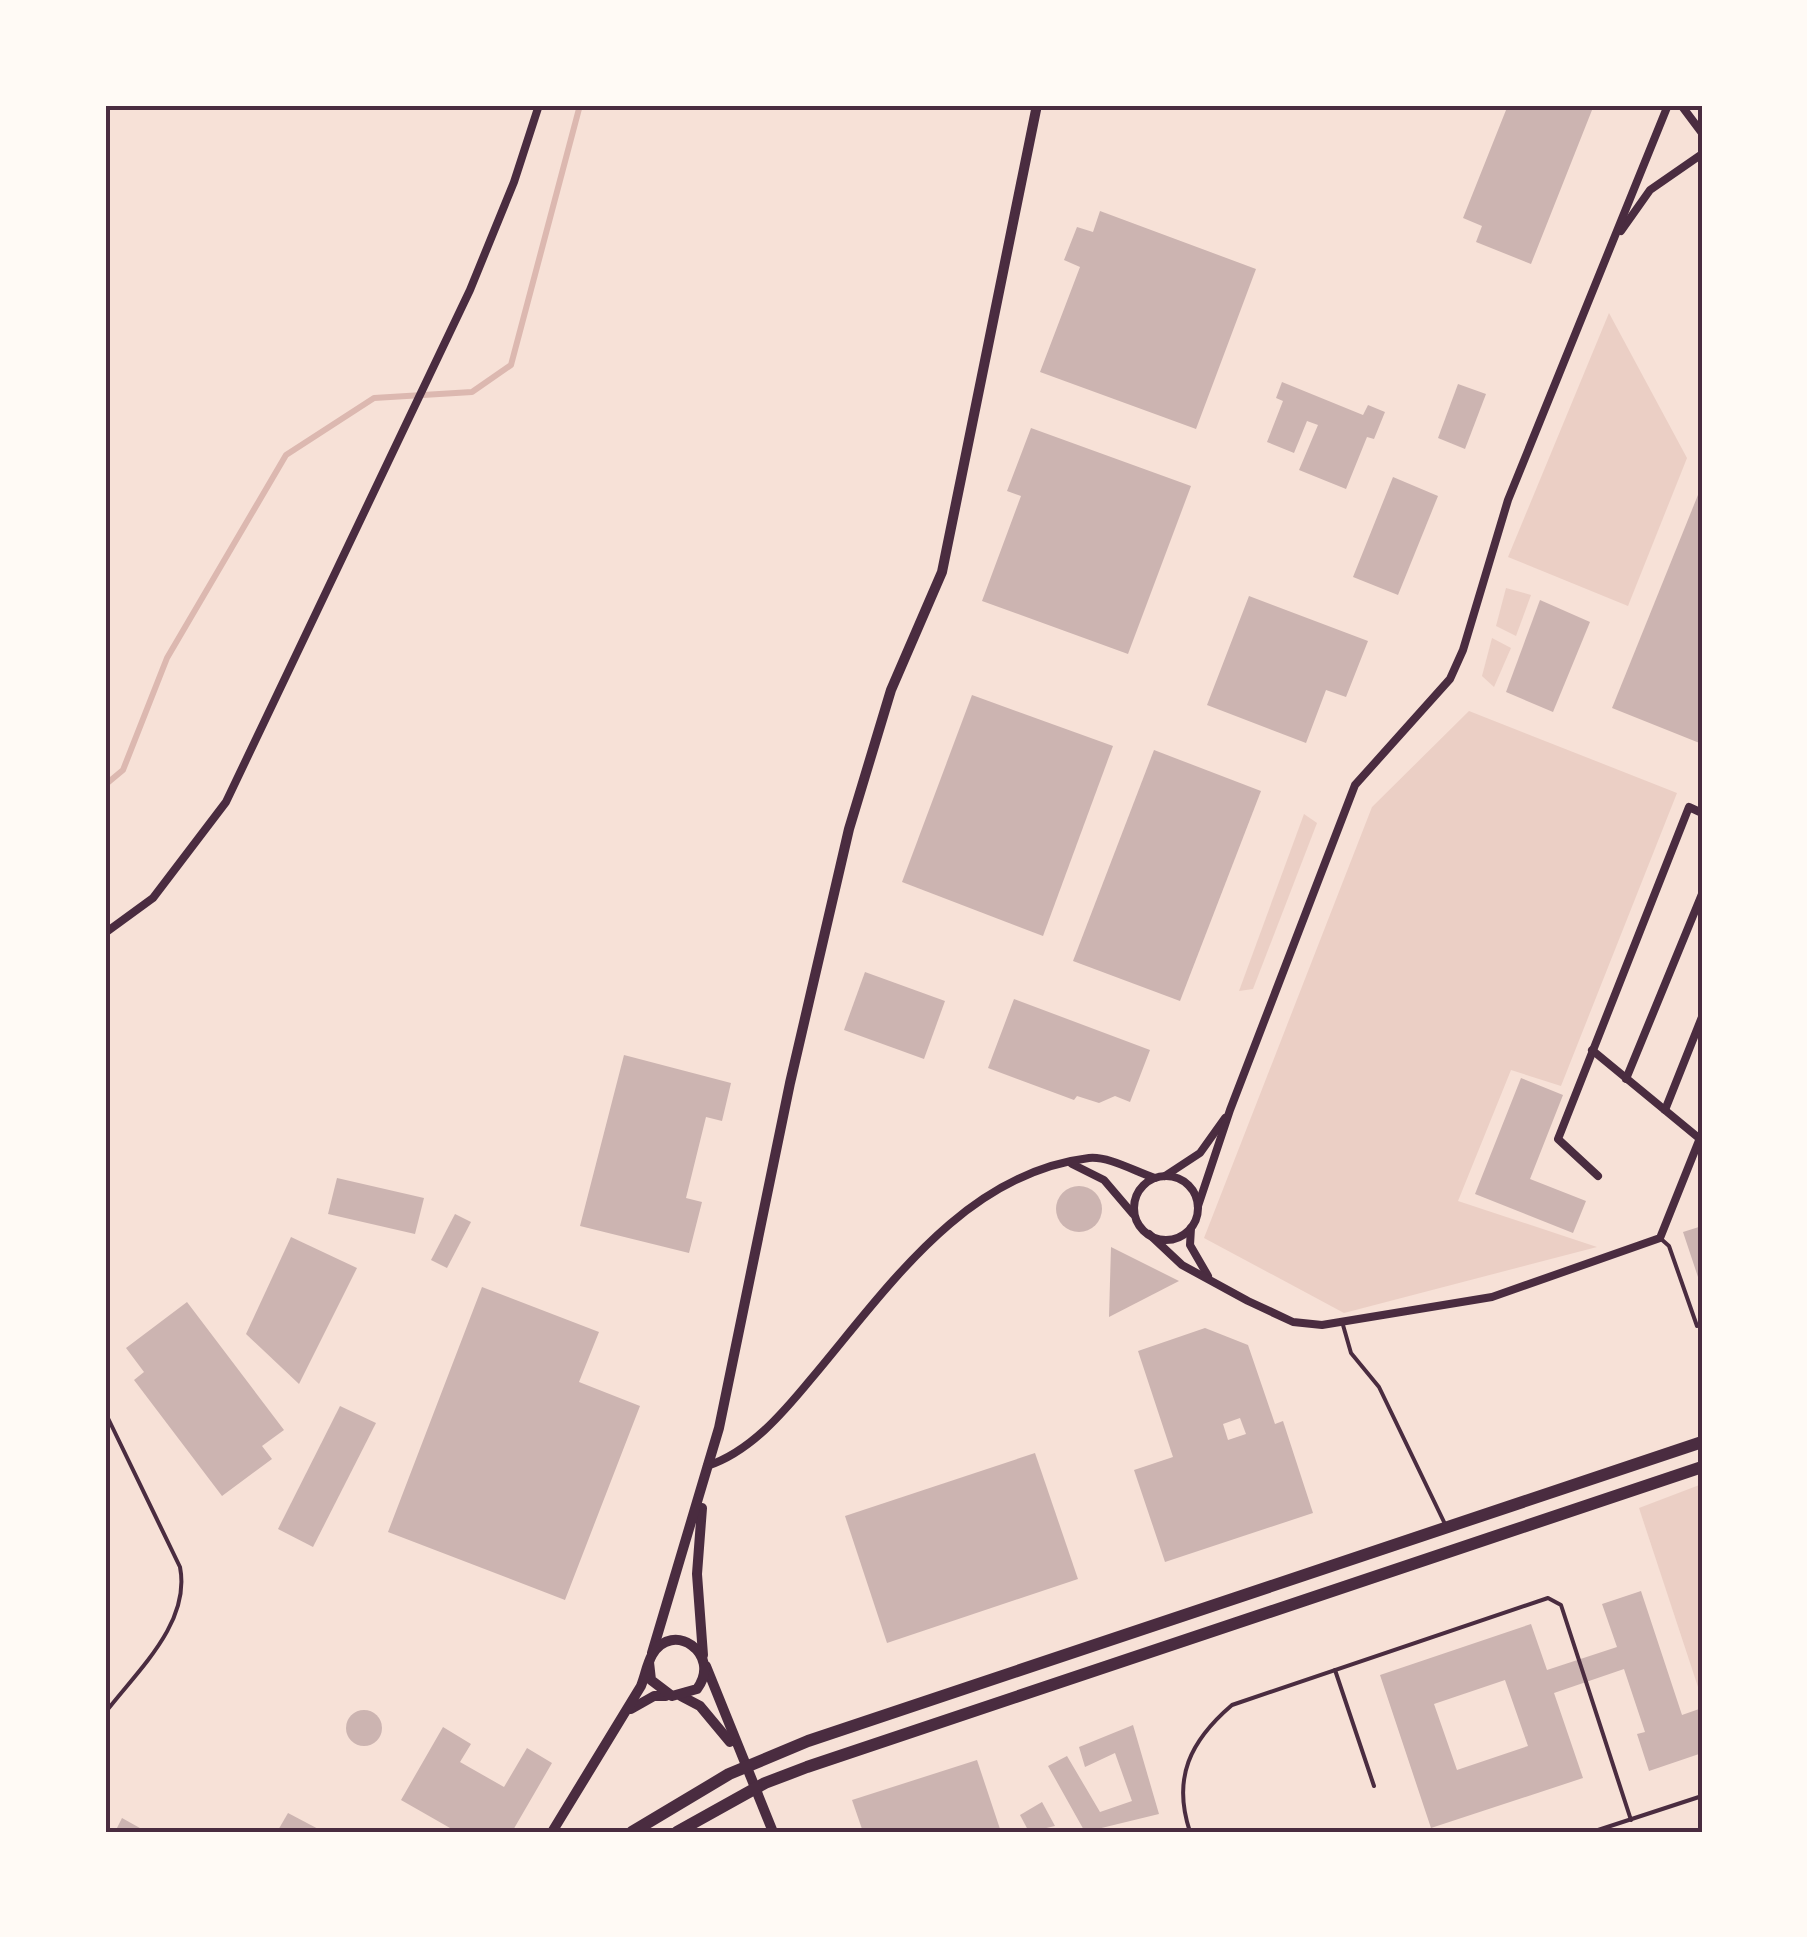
<svg xmlns="http://www.w3.org/2000/svg" width="1807" height="1937" font-family="'DM Sans',sans-serif">
  <style>
    .green { fill: #ebcfc5 }
    .lines { fill: none; stroke-linecap: round; stroke-linejoin: round }
    .stream { stroke: #dcb8b0; stroke-width: 6 }
    .building { fill: #ccb4b1; fill-rule: evenodd }
    .service { stroke: #4a2c40; stroke-width: 4 }
    .minor { stroke: #4a2c40; stroke-width: 8 }
    .tertiary { stroke: #4a2c40; stroke-width: 10 }
    .primary { stroke: #4a2c40; stroke-width: 12 }
    .neatline { fill: none; stroke: #4a2c40; stroke-width: 4 }
  </style>
  <rect width="100%" height="100%" fill="#f7e1d7"/>
  <!-- green -->
  <g class="green">
    <polygon points="1609,313 1687,458 1628,606 1508,557"/>
    <polygon points="1506,588 1531,595 1516,636 1496,626"/>
    <polygon points="1492,638 1511,648 1494,687 1482,676"/>
    <polygon points="1469,711 1677,793 1561,1086 1511,1070 1458,1201 1597,1247 1344,1313 1204,1238 1372,807"/>
    <polygon points="1304,814 1317,823 1253,989 1239,991"/>
    <polygon points="1702,1484 1702,1688 1699,1690 1639,1508"/>
  </g>
  <g class="lines">
    <!-- stream -->
    <polyline class="stream" points="105,785 123,770 167,658 286,455 374,398 472,392 511,365 580,105"/>
  </g>
  <!-- building -->
  <g class="building">
    <polygon points="1508,105 1594,105 1531,264 1476,242 1482,226 1463,218"/>
    <polygon points="1100,211 1256,269 1196,429 1040,372 1080,267 1064,260 1077,227 1093,232"/>
    <polygon points="1282,382 1363,415 1368,405 1385,412 1374,439 1367,437 1346,489 1299,470 1318,425 1307,421 1294,453 1267,442 1283,401 1276,398"/>
    <polygon points="1458,384 1486,394 1465,449 1438,438"/>
    <polygon points="1031,428 1191,486 1128,654 982,601 1021,496 1007,491"/>
    <polygon points="1393,477 1438,496 1398,595 1353,577"/>
    <polygon points="1702,485 1702,744 1612,708"/>
    <polygon points="1249,596 1368,641 1346,697 1326,690 1306,743 1207,705"/>
    <polygon points="1540,600 1590,622 1553,712 1506,692"/>
    <polygon points="972,695 1113,746 1043,936 902,882"/>
    <polygon points="1154,750 1261,791 1180,1001 1073,961"/>
    <polygon points="865,972 945,1001 924,1059 844,1030"/>
    <polygon points="1014,999 1150,1050 1130,1102 1115,1096 1099,1103 1077,1096 1074,1100 988,1068"/>
    <polygon points="624,1055 731,1083 722,1121 706,1117 686,1198 702,1202 689,1253 580,1226"/>
    <polygon points="1521,1078 1563,1095 1530,1179 1586,1201 1573,1233 1475,1194"/>
    <polygon points="337,1178 424,1198 415,1234 328,1214"/>
    <circle cx="1079" cy="1209" r="23"/>
    <polygon points="455,1214 471,1222 447,1268 431,1260"/>
    <polygon points="1702,1226 1702,1286 1701,1286 1683,1232"/>
    <polygon points="291,1237 357,1268 299,1384 246,1334"/>
    <polygon points="1111,1247 1179,1281 1109,1317"/>
    <polygon points="482,1287 599,1332 579,1382 640,1406 565,1600 388,1532"/>
    <polygon points="187,1302 284,1430 262,1446 272,1459 222,1496 134,1380 144,1372 126,1348"/>
    <path d="M1205,1328L1248,1345L1275,1424L1283,1421L1313,1513L1165,1562L1134,1470L1173,1457L1138,1351ZM1240,1418L1246,1434L1228,1440L1223,1424Z"/>
    <polygon points="340,1406 376,1423 313,1547 278,1529"/>
    <polygon points="1035,1453 1078,1579 887,1643 845,1516"/>
    <path d="M1641,1591L1682,1715L1702,1708V1753L1649,1771L1637,1734L1645,1732L1624,1669L1554,1693L1583,1778L1431,1828L1380,1675L1531,1624L1547,1670L1617,1647L1602,1604ZM1505,1680L1528,1746L1457,1770L1434,1704Z"/>
    <circle cx="364" cy="1728" r="18"/>
    <polygon points="1133,1725 1159,1814 1085,1832 1048,1766 1067,1756 1100,1812 1132,1801 1115,1753 1085,1767 1079,1747"/>
    <polygon points="443,1727 471,1744 460,1762 504,1787 527,1748 552,1763 512,1832 457,1832 401,1800"/>
    <polygon points="977,1760 1001,1832 863,1832 852,1800"/>
    <polygon points="1042,1802 1055,1826 1029,1832 1020,1815"/>
    <polygon points="288,1813 324,1832 277,1832"/>
    <polygon points="122,1818 147,1832 115,1832"/>
  </g>
  <g class="lines">
    <!-- service -->
    <g class="service">
      <polyline points="1660,1238 1669,1246 1697,1326 1702,1324"/>
      <polyline points="1343,1325 1351,1353 1379,1387 1445,1524"/>
      <path d="M105,1412L180,1567C191,1623 137,1671 105,1713"/>
      <polyline points="1335,1670 1374,1786"/>
      <path d="M1190,1832C1172,1778 1190,1741 1232,1705L1548,1598L1561,1605L1631,1820"/>
      <polyline points="1592,1832 1702,1796"/>
    </g>
    <!-- minor -->
    <g class="minor">
      <polyline points="1681,105 1702,133"/>
      <polyline points="1621,231 1650,190 1702,154"/>
      <polyline points="105,933 153,898 226,802 470,290 514,182 539,105"/>
      <polyline points="1592,1050 1700,1139"/>
      <polyline points="1626,1079 1702,894"/>
      <polyline points="1665,1110 1702,1017"/>
      <polyline points="1072,1164 1104,1180 1133,1214"/>
      <polyline points="1165,1176 1200,1153 1225,1118"/>
      <polyline points="1598,1176 1558,1139 1689,807 1702,813"/>
      <circle cx="1166" cy="1208" r="32"/>
      <polyline points="1198,1206 1230,1110 1355,785 1450,679 1463,650 1508,500 1668,105"/>
      <polyline points="1191,1228 1190,1245 1208,1276"/>
      <polyline points="1149,1234 1182,1265 1248,1301 1293,1322 1322,1325 1492,1297 1660,1238 1702,1133"/>
      <path d="M707,1466C750,1452 783,1413 811,1379C887,1289 964,1173 1089,1158C1109,1156 1136,1172 1155,1178"/>
    </g>
    <!-- tertiary -->
    <g class="tertiary">
      <polyline points="702,1508 697,1574 703,1655"/>
      <polyline points="652,1653 719,1428 790,1083 849,829 891,690 942,572 1037,105"/>
      <polyline points="706,1666 773,1832"/>
      <polyline points="681,1696 700,1706 730,1742"/>
      <polyline points="631,1709 654,1696 666,1696"/>
      <path d="M552,1832L641,1686C645,1676 647,1664 652,1655C672,1619 723,1654 697,1689L672,1696L651,1680L649,1662"/>
    </g>
    <!-- primary -->
    <g class="primary">
      <polyline points="632,1832 729,1774 808,1741 1702,1442"/>
      <polyline points="677,1832 765,1783 807,1767 1702,1467"/>
    </g>
  </g>
  <!-- border -->
  <rect width="1807" height="1937" fill="none" stroke="#fffaf5" stroke-width="215"/>
  <rect x="108" y="108" width="1592" height="1722" class="neatline"/>
</svg>
